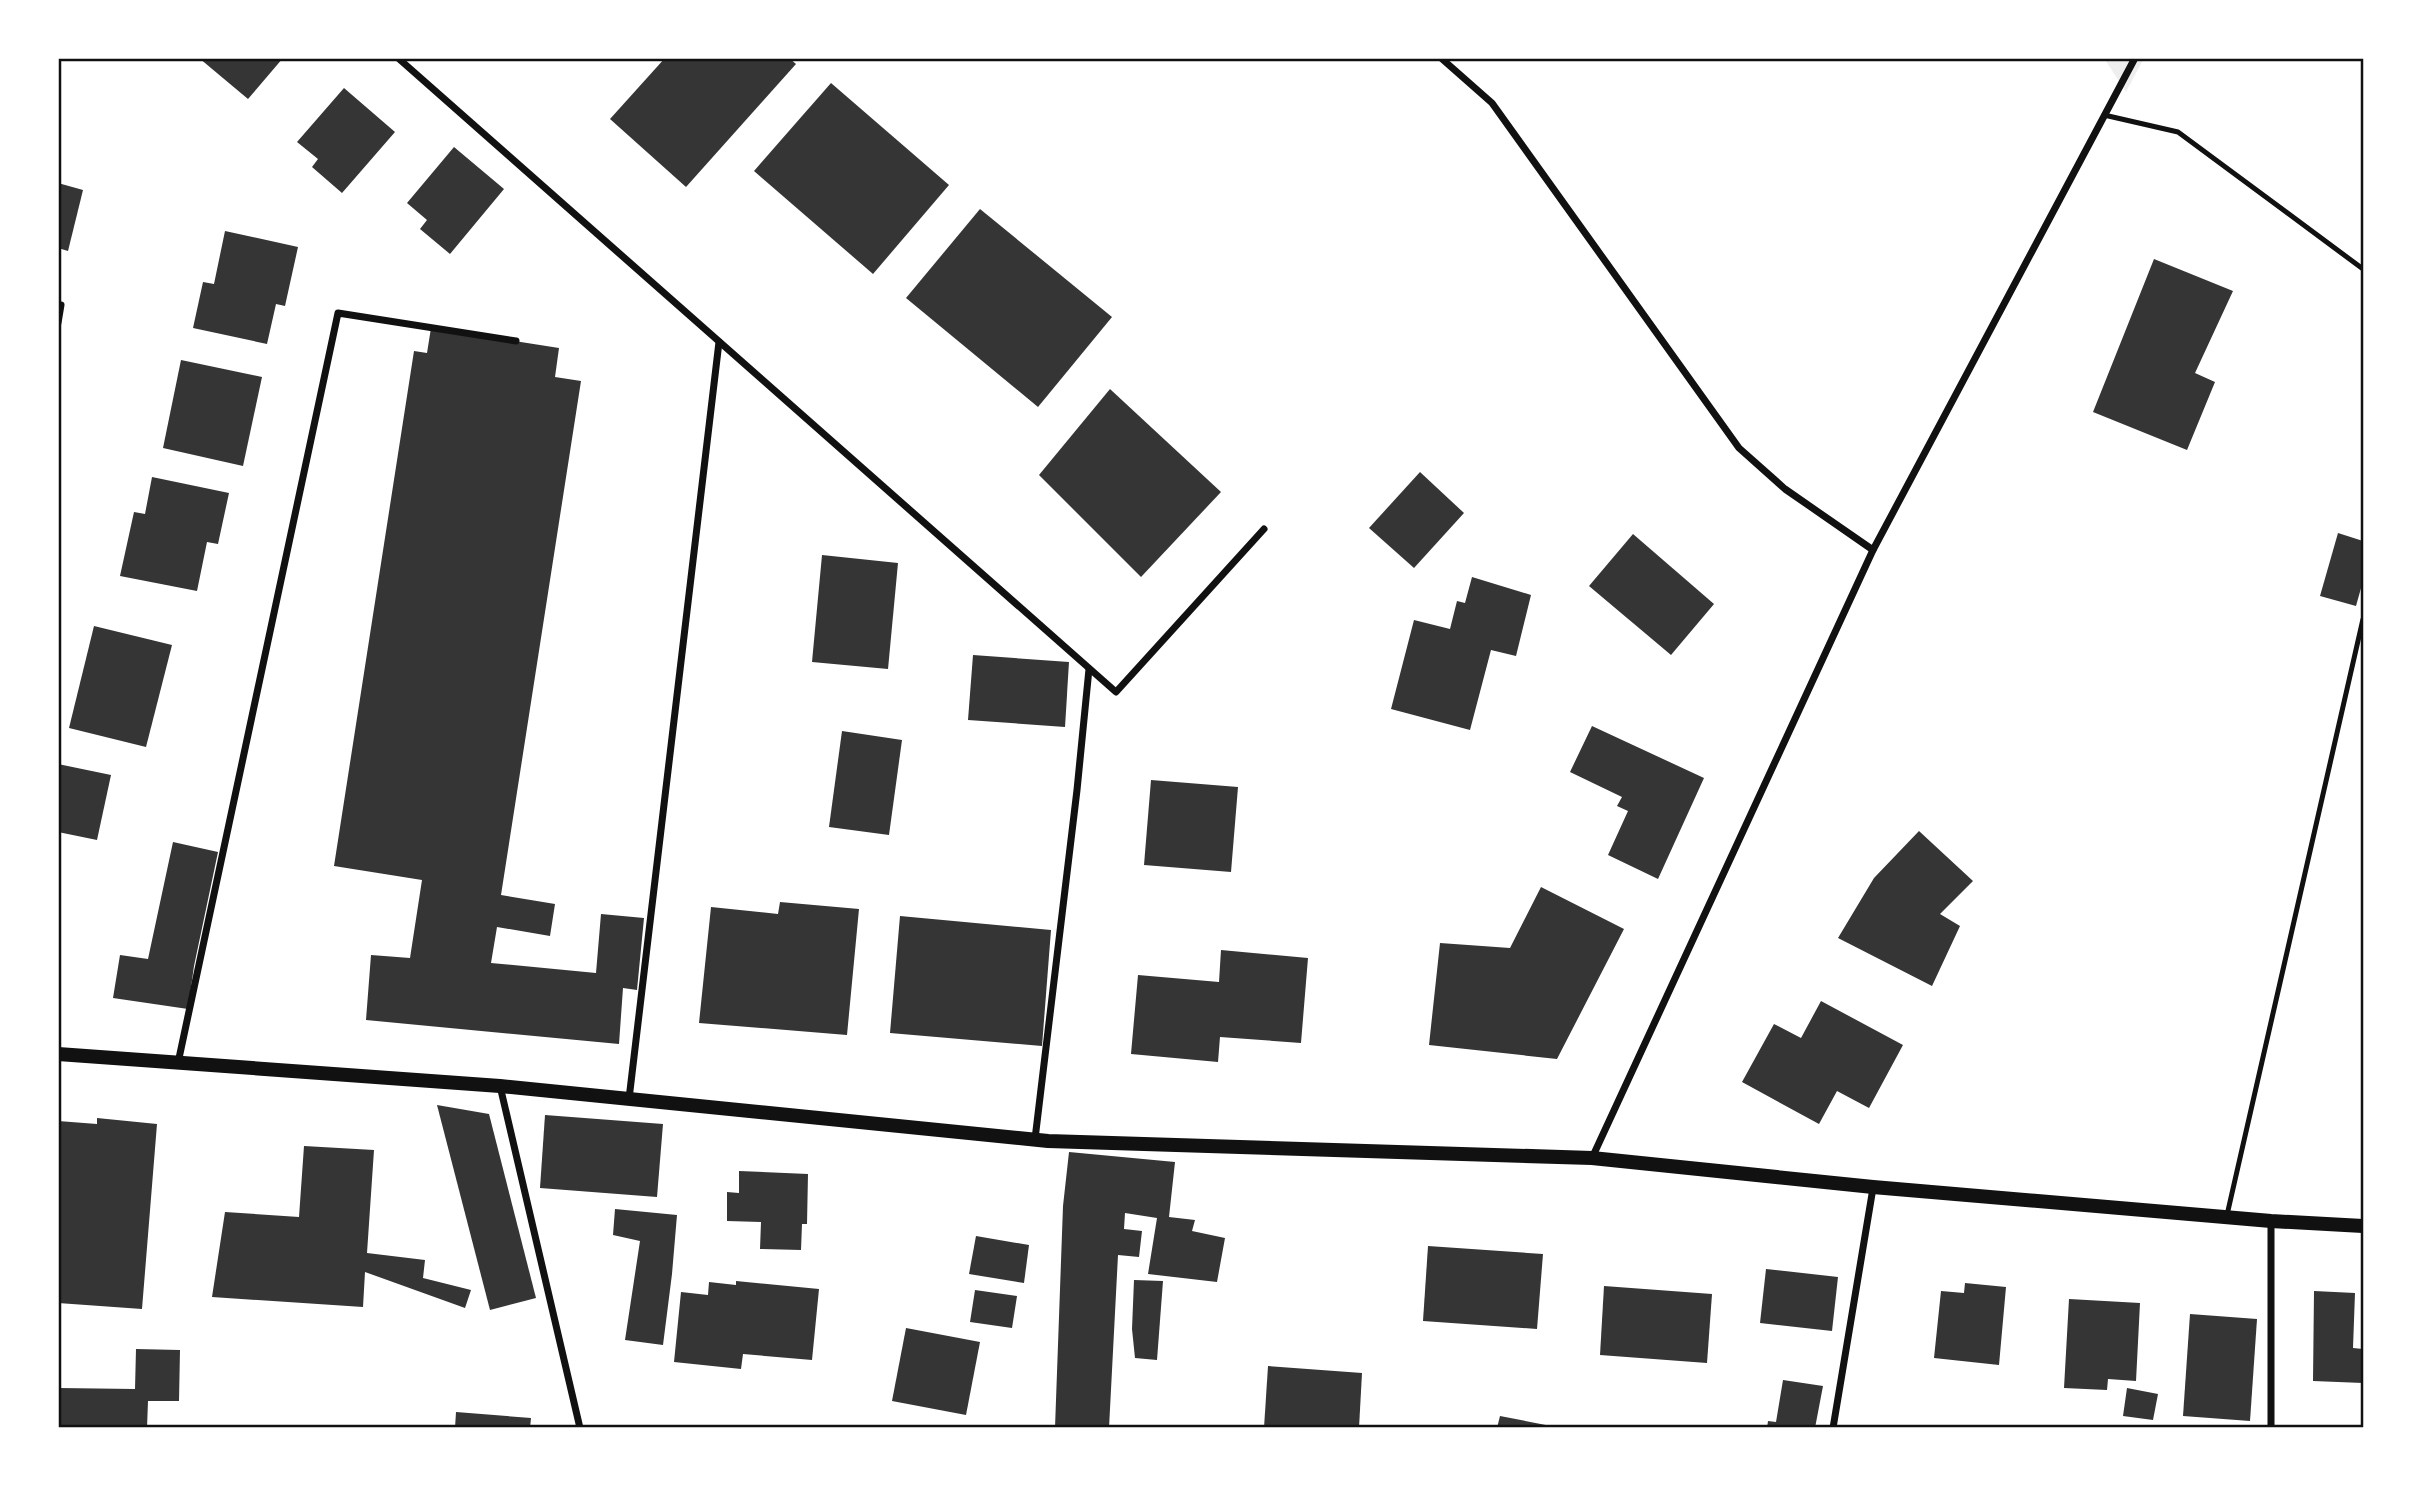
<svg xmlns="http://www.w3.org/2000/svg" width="2421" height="1486" font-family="Raleway,sans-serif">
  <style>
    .green { fill: #eee }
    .building { fill: #353535 }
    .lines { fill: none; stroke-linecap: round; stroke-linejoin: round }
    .service { stroke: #111; stroke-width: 5 }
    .minor { stroke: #111; stroke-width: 7 }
    .secondary { stroke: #111; stroke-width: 14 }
    .neatline { fill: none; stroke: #111; stroke-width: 2.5 }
  </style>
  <rect width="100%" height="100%" fill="#fff"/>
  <!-- green -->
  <polygon class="green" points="2104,58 2144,58 2126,92"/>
  <!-- building -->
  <g class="building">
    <polygon points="199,58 283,58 248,99"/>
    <polygon points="665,58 789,58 796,64 686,187 610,119"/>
    <polygon points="831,83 949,185 873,274 754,171"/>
    <polygon points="344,88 395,132 342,193 312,167 318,159 297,142"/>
    <polygon points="454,147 504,189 450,254 420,229 427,220 407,203"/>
    <polygon points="58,183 83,190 68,251 58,248"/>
    <polygon points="980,209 1112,317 1038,407 906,298"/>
    <polygon points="225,231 298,247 285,306 276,304 267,344 193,328 203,282 214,284"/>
    <polygon points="2154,259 2233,291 2195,373 2215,382 2187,450 2093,412"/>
    <polygon points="431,328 559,348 555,377 581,381 501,895 555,904 550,936 497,927 491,963 596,973 601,914 644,918 637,990 623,988 619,1044 366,1020 371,955 410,958 422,880 334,866 414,351 427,353"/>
    <polygon points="181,360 262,377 243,466 163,448"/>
    <polygon points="1110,389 1221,492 1141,577 1039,475"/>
    <polygon points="1420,472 1464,513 1414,568 1369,528"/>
    <polygon points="152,477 229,493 218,544 207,542 197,591 120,576 134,512 145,514"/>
    <polygon points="2338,533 2363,541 2363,581 2356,606 2320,596"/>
    <polygon points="1633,534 1714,604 1671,655 1589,586"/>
    <polygon points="822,555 898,563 888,669 812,662"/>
    <polygon points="1472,577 1531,595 1516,656 1491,650 1470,730 1391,709 1414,620 1450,629 1457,601 1465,603"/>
    <polygon points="94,626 172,645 146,747 69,728"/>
    <polygon points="973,655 1069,662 1065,727 968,720"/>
    <polygon points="1592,726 1704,778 1658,879 1608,855 1628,811 1617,806 1622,797 1570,772"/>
    <polygon points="842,731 902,740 889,835 829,827"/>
    <polygon points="58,764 111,775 97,840 58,832"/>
    <polygon points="1151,780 1238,787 1231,872 1144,865"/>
    <polygon points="1919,831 1973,881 1940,914 1960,926 1932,986 1838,938 1874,878"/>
    <polygon points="173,842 218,852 194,966 188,1009 113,998 120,955 148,959"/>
    <polygon points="1541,887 1624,929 1557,1059 1429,1045 1440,943 1510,948"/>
    <polygon points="780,902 859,909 847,1035 699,1023 711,907 778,914"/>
    <polygon points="900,916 1051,930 1042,1046 890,1033"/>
    <polygon points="1221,950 1308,958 1301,1043 1220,1037 1218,1062 1131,1054 1138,975 1219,982"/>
    <polygon points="1821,1001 1903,1045 1869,1108 1837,1091 1819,1124 1742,1082 1774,1024 1801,1038"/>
    <polygon points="437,1105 489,1114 536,1298 490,1310"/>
    <polygon points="545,1115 663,1124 657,1197 540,1188"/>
    <polygon points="97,1118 157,1124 142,1309 58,1303 58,1121 97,1124"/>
    <polygon points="304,1146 374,1150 367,1253 425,1260 423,1278 471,1290 465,1308 365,1272 363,1307 212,1297 225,1212 299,1217"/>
    <polygon points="1069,1152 1175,1162 1169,1217 1195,1220 1192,1231 1225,1238 1217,1282 1148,1274 1157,1218 1125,1213 1124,1229 1142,1231 1139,1257 1118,1255 1109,1428 1055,1428 1063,1206"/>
    <polygon points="739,1171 808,1174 807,1224 802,1224 801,1250 760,1249 761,1222 727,1221 727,1192 739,1193"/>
    <polygon points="615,1209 677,1215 672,1274 663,1345 625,1340 640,1241 613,1235"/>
    <polygon points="976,1236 1029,1245 1024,1283 969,1274"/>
    <polygon points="1428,1246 1543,1254 1537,1329 1423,1321"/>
    <polygon points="1766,1269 1838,1277 1832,1331 1760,1323"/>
    <polygon points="1134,1280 1163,1281 1157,1360 1135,1358 1132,1329"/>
    <polygon points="736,1281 819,1289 812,1360 743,1354 741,1369 674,1362 681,1292 708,1295 709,1282 736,1285"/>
    <polygon points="1965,1283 2006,1287 1999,1365 1934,1358 1941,1291 1964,1293"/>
    <polygon points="1604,1286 1712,1294 1707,1363 1600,1355"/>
    <polygon points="975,1290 1017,1296 1012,1328 970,1322"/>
    <polygon points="2314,1291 2355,1293 2353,1348 2363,1349 2363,1383 2313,1381"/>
    <polygon points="2069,1299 2140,1303 2136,1381 2108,1379 2107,1390 2064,1388"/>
    <polygon points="2190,1314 2257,1319 2250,1421 2183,1416"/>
    <polygon points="906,1328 980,1342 966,1415 892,1401"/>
    <polygon points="136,1349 180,1350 179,1401 148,1401 147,1428 59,1428 59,1388 135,1389"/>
    <polygon points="1268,1366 1362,1373 1359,1428 1264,1428"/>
    <polygon points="1783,1380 1823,1386 1815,1428 1767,1428 1768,1421 1776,1422"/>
    <polygon points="2127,1388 2158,1394 2153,1420 2123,1416"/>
    <polygon points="456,1412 531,1418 530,1428 455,1428"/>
    <polygon points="1500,1416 1556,1427 1556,1428 1497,1428"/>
  </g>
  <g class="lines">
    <!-- service -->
    <g class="service">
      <polyline points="2104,115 2178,132 2363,269"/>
      <polyline points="2227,1215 2363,619"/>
    </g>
    <!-- minor -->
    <g class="minor">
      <polyline points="398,58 1116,692 1264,529"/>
      <polyline points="1441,58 1492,103 1739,448 1785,489 1873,550"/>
      <polyline points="58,323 61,305"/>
      <polyline points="178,1063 338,313 516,341"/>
      <polyline points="500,1086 580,1428"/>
      <polyline points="629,1099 719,342"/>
      <polyline points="1035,1139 1077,790 1089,669"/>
      <polyline points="1592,1158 1873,550 2135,58"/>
      <polyline points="1833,1428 1873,1188"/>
      <polyline points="2271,1428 2271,1221"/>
    </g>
    <!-- secondary -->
    <polyline class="secondary" points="58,1054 500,1086 1048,1141 1592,1158 1873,1187 2271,1221 2363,1226"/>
  </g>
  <!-- border -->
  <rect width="2421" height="1486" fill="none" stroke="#ffffff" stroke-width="119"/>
  <rect x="60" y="60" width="2302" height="1366" class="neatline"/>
</svg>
